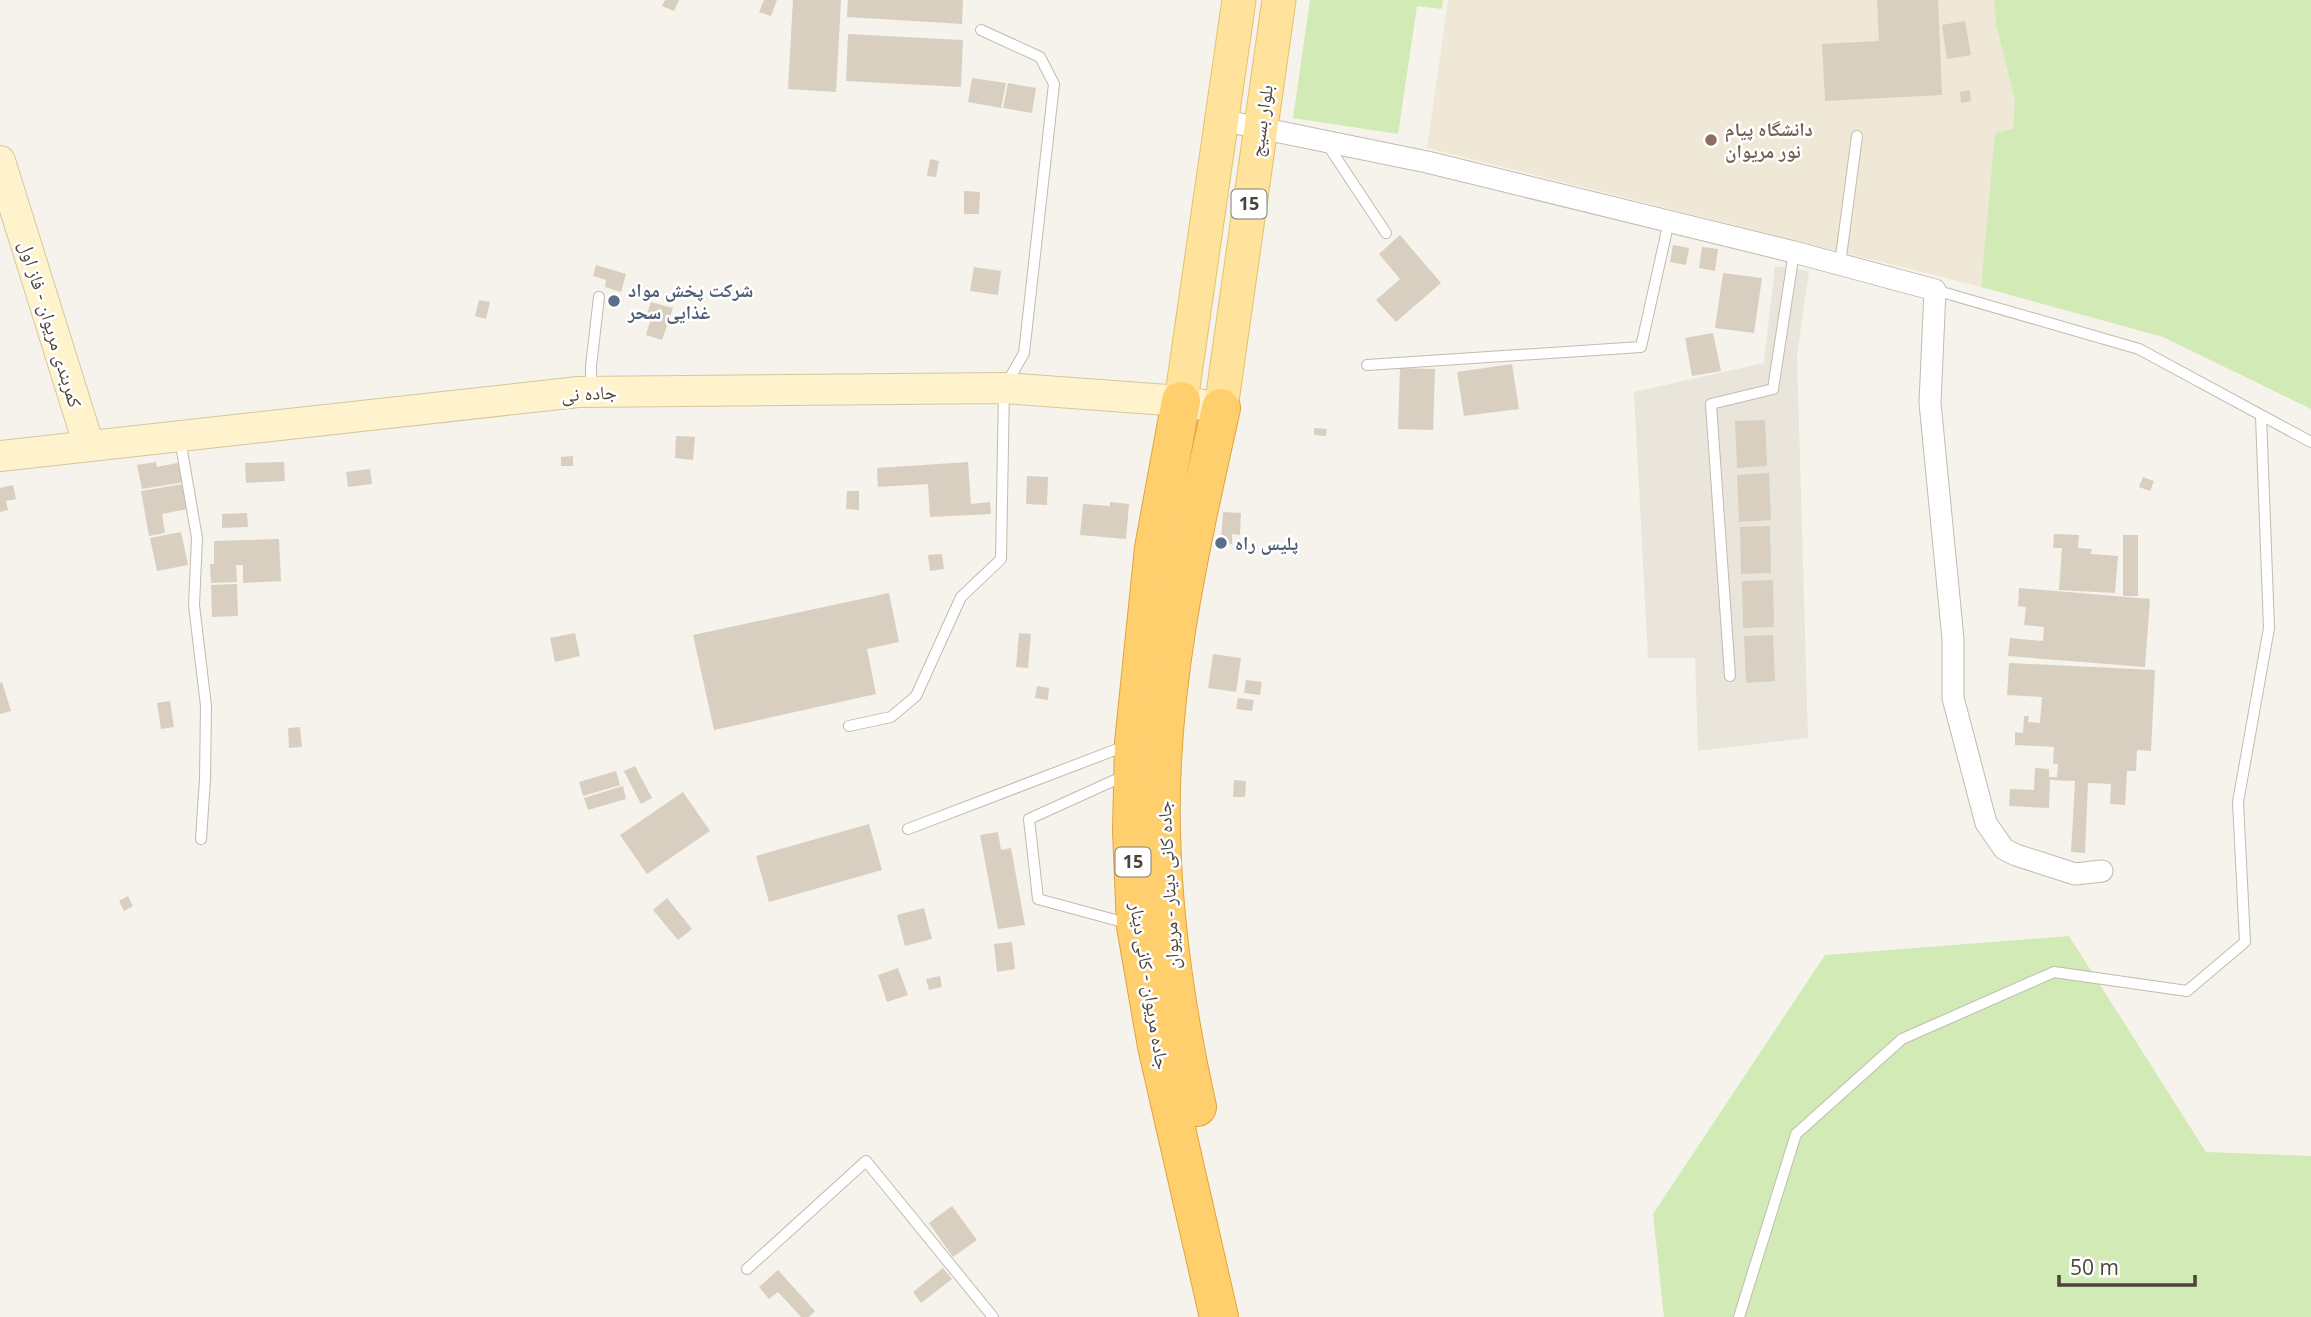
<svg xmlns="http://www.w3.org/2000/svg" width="2311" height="1317" font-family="'Open Sans','Noto Naskh Arabic',sans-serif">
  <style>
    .residential { fill: #eae5da }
    .education { fill: #efe8d6 }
    .green { fill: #d2eab5 }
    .building { fill: #d8cfc1 }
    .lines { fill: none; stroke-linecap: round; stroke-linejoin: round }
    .lane-casing { stroke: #c2bbae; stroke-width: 12 }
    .street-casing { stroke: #c2bbae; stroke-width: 23 }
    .secondary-casing { stroke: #d6c79b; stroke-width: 32 }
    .primary-casing { stroke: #e6c16a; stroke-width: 35 }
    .highway-casing { stroke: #e0a43c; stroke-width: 40 }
    .lane { stroke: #fff; stroke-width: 10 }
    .street { stroke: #fff; stroke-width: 21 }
    .secondary { stroke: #fff3cd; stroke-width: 30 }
    .primary { stroke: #ffe39c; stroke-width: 33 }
    .highway { stroke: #ffcf6e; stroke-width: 38 }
    .education-dot { fill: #8d6e63; stroke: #fff; stroke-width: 2.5 }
    .service-dot { fill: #5c6f8a; stroke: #fff; stroke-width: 2.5 }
    .labels { text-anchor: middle; stroke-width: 5; stroke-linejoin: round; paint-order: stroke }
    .shield { fill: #fff; stroke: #817c74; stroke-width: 2 }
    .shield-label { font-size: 18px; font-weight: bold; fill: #4b4439 }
    .street-label { font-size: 19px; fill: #4b4439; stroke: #fff }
    .education-label { font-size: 19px; font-weight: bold; fill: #785e54; stroke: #fff; text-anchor: start }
    .service-label { font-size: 19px; font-weight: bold; fill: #4e5e75; stroke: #fff; text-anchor: start }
  </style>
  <rect width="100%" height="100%" fill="#f6f3ec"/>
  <!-- residential -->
  <polygon class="residential" points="1775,266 1809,271 1797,355 1808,738 1698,751 1695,658 1648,658 1634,392 1764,363"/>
  <!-- education -->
  <polygon class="education" points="1448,0 1994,0 1996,25 2015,100 2013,129 1995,133 1981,287 1427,148"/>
  <!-- green -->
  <g class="green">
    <polygon points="1310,0 1443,0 1442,9 1417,6 1398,134 1293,118"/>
    <polygon points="1994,0 2311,0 2311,409 2163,337 1981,287 1995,133 2013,129 2015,100 1996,25"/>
    <polygon points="2069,936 2206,1152 2311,1156 2311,1317 1664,1317 1653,1214 1825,955"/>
  </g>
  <!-- building -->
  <g class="building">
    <polygon points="665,0 679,0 674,11 662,6"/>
    <polygon points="764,0 777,0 771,16 759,12"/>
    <polygon points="793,0 841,0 836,92 788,89"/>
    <polygon points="848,0 963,0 962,24 847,17"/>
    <polygon points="1877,0 1938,0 1942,95 1825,101 1822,44 1879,41"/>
    <polygon points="1965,21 1971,55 1947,59 1942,25"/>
    <polygon points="848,34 963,40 961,87 846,81"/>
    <polygon points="972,78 1006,83 1001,108 968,102"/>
    <polygon points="1008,83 1036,88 1032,113 1003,108"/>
    <polygon points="1970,90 1971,101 1961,103 1960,92"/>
    <polygon points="930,159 939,161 936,177 927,176"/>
    <polygon points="964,191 980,192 979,214 964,214"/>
    <polygon points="1400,235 1441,283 1396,322 1376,300 1400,279 1379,254"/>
    <polygon points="1673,245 1689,248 1686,265 1670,262"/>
    <polygon points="1702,247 1718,249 1715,271 1699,268"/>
    <polygon points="596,265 626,274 621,292 605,287 606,280 593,276"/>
    <polygon points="974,267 1001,271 998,295 970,291"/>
    <polygon points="1723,273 1762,278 1754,333 1715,328"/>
    <polygon points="479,300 490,302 486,319 475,316"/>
    <polygon points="651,302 673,308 662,340 646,335 652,315 647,314"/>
    <polygon points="1713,333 1721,371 1692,376 1685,338"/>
    <polygon points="1512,364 1519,409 1464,416 1457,372"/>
    <polygon points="1400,368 1435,369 1433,430 1398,429"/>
    <polygon points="1765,420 1767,466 1737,468 1735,421"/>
    <polygon points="1314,428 1327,429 1326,436 1314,435"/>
    <polygon points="676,436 695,437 693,460 675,458"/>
    <polygon points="573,456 573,466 561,466 561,457"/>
    <polygon points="156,462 157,467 182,462 185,482 142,489 137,465"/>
    <polygon points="284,462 285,481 246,483 245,463"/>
    <polygon points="968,462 971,504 990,502 991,514 930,517 928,484 878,487 877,468"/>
    <polygon points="370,469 372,484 348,487 346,472"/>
    <polygon points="1769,473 1771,520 1739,522 1737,475"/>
    <polygon points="1027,476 1048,477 1047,505 1026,504"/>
    <polygon points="2143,477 2154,481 2150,491 2139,487"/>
    <polygon points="183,484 187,509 162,514 165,533 149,536 141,491"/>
    <polygon points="13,485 16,499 6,501 8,510 0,512 0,488"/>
    <polygon points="847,491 859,491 859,510 846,509"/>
    <polygon points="1110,502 1129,504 1126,539 1080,535 1083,504 1110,506"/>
    <polygon points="1223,512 1241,513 1240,535 1232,534 1232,544 1221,543"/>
    <polygon points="247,513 248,527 222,528 222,514"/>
    <polygon points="1770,526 1771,573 1741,574 1740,527"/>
    <polygon points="181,532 188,565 157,571 150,538"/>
    <polygon points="2054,534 2079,535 2078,548 2092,549 2091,554 2118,556 2115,593 2059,590 2062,548 2053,548"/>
    <rect x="2123" y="535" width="15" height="61"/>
    <polygon points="279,539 281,581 243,583 243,565 236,565 237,582 211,583 210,564 214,564 214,541"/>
    <polygon points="942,554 944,569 930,571 928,555"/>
    <polygon points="1773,580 1774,627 1743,628 1742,581"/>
    <polygon points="237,584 238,616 212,617 211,585"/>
    <polygon points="2019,588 2150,599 2145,667 2008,656 2010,638 2043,641 2044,627 2024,625 2026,607 2018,606"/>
    <polygon points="889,593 899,642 867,649 876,694 714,730 693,635"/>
    <polygon points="575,633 580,656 555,662 550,638"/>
    <polygon points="1019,633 1031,634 1028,668 1016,667"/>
    <polygon points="1773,635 1775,681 1746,683 1744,636"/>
    <polygon points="1213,654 1241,658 1236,692 1208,688"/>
    <polygon points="2009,663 2155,670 2151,751 2137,750 2136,771 2127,771 2125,805 2110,804 2111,784 2088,783 2085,853 2071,852 2075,781 2050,780 2049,808 2009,806 2010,789 2034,790 2035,768 2049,769 2049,777 2057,777 2058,764 2053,764 2054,747 2015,745 2015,732 2023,733 2024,716 2029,716 2028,722 2040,723 2042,697 2007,695"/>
    <polygon points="1246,680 1262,682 1260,695 1244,693"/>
    <polygon points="2,682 11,711 0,714 0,683"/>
    <polygon points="1037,686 1049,688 1048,700 1035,698"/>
    <polygon points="1238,698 1254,700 1252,711 1236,709"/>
    <polygon points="170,701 174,727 161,729 157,703"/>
    <polygon points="300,727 302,747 289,748 288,728"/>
    <polygon points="635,766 652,798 641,804 624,771"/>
    <polygon points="616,771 620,785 583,796 579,782"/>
    <polygon points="1234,780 1246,781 1245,797 1233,797"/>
    <polygon points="623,786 626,799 588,810 584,798"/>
    <polygon points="683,792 710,831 647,874 620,835"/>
    <polygon points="869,824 882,870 769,902 756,856"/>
    <polygon points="998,832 1001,850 1011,848 1025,925 998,929 980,835"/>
    <polygon points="128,896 133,906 124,911 119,901"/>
    <polygon points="667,898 692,929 678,940 653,910"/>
    <polygon points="924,908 932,939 905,946 897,915"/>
    <polygon points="1012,942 1015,969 997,972 994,944"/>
    <polygon points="898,968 908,995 887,1002 878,975"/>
    <polygon points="940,976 942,987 929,990 926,979"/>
    <polygon points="952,1206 977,1240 953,1257 929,1223"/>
    <polygon points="943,1268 952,1279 921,1303 913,1292"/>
    <polygon points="778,1270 815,1311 809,1317 801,1317 778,1292 769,1299 759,1287"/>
  </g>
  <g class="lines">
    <defs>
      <g id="lane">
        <polyline points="1327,144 1386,233"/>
        <polyline points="1840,264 1857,136"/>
        <polyline points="1935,290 2139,349 2311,442"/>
        <polyline points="1367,365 1641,347 1669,221"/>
        <polyline points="591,388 591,366 599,297"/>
        <polyline points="180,439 197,538 194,605 206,706 205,779 201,839"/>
        <polyline points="1730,676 1711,404 1773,389 1794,252"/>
        <polyline points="849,726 891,717 916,696 961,597 1001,559 1004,388 1024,353 1054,84 1040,57 981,30"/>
        <polyline points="1126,775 1029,819 1038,899 1130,924"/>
        <polyline points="908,829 1128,745"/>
        <polyline points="747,1269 866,1161 993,1317"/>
        <polyline points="1739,1317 1796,1134 1902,1039 2054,972 2187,991 2245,942 2238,802 2269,628 2261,416"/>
      </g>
      <polyline id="street" points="1221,120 1427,162 1794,252 1935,290 1930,403 1953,639 1953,698 1986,823 2004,849 2016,855 2075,874 2102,871"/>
      <g id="secondary">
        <polyline points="0,161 89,446"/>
        <polyline points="0,456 578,392 1004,388 1181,401 1203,405"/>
      </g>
      <g id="primary">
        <polyline points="1181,401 1239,0"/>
        <polyline points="1221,408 1279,0"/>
      </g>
      <g id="highway">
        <polyline points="1181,401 1154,548 1134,743 1132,831 1136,926 1157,1046 1219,1317"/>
        <path d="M1197,1107C1177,1017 1163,925 1161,833C1157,690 1190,547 1221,408"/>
      </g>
    </defs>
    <!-- lane casing -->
    <use href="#lane" class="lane-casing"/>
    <!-- street casing -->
    <use href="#street" class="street-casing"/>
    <!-- secondary casing -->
    <use href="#secondary" class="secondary-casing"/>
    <!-- primary casing -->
    <use href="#primary" class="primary-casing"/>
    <!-- highway casing -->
    <use href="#highway" class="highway-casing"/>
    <!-- lane -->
    <use href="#lane" class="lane"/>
    <!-- street -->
    <use href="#street" class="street"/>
    <!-- secondary -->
    <use href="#secondary" class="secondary"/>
    <!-- primary -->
    <use href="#primary" class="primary"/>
    <!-- highway -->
    <use href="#highway" class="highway"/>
  </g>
  <!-- markers -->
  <circle class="education-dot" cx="1711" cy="140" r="7"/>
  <g class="service-dot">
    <circle cx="614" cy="301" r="7"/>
    <circle cx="1221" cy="543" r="7"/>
  </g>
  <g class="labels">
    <!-- shield labels -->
    <g class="shield">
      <rect x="1231.5" y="189.5" width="35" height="29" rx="5"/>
      <rect x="1115.5" y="847.5" width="35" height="29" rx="5"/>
    </g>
    <g class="shield-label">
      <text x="1249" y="210">15</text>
      <text x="1133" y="868">15</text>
    </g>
    <!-- street labels -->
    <g class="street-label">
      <text transform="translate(1261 121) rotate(-82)" y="7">بلوار بسیج</text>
      <text transform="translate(51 324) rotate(73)" y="7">کمربندی مریوان - فاز اول</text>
      <text transform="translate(589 393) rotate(-3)" y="7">جاده نی</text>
      <text transform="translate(1168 885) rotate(-93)" y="7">جاده کانی دینار - مریوان</text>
      <text transform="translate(1150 986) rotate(81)" y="7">جاده مریوان - کانی دینار</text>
    </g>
    <!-- education labels -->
    <g class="education-label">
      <text x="1725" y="136">دانشگاه پیام<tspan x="1725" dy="22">نور مریوان</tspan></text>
    </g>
    <!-- service labels -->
    <g class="service-label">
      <text x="628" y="297">شرکت پخش مواد<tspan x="628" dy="22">غذایی سحر</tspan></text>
      <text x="1235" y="550">پلیس راه</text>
    </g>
  </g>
  <!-- scale -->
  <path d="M2059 1275v10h136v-10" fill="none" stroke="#4b4439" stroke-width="3.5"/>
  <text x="2070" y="1275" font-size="21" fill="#4b4439" stroke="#ffffff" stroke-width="5" paint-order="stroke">50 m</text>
</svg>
